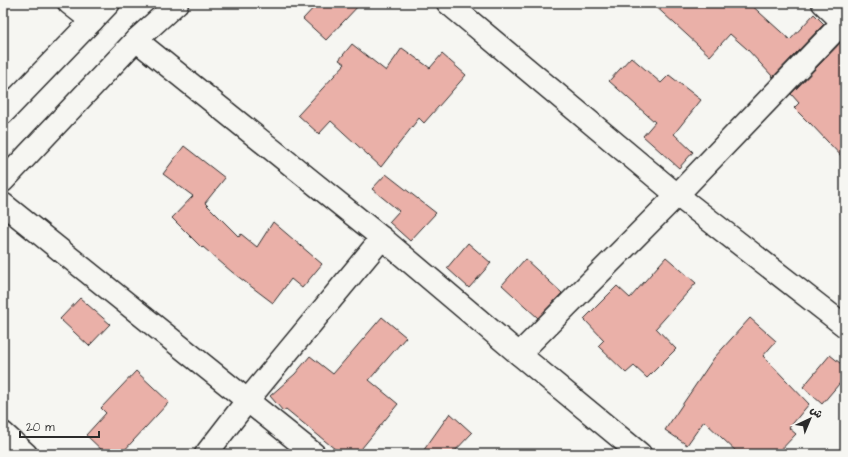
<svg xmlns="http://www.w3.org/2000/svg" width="848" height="457" font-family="'Architects Daughter','Playpen Sans Arabic',sans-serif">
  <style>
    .building { fill: #eab0a8; stroke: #2b2b2b }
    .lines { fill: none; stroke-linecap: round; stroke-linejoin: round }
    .minor-casing { stroke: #2b2b2b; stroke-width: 25 }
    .minor { stroke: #f6f6f2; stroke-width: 22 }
  </style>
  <rect width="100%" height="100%" fill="#f6f6f2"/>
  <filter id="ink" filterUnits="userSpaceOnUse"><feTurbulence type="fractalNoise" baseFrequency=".025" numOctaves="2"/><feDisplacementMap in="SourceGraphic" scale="8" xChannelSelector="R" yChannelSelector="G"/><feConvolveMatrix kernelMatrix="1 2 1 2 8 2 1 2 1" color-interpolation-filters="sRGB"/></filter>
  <g filter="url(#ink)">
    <!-- building -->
    <g class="building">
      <polygon points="318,3 361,3 326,40 303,19"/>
      <polygon points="652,3 749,3 790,40 814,14 824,24 773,77 747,49 730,34 710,56"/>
      <polygon points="843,40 845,43 845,160 810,123 810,124 794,108 799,103 791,94"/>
      <polygon points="352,44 386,71 402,48 430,68 442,54 466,75 424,123 419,118 381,167 331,121 319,134 298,115 345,64 339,60"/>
      <polygon points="631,57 661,83 669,75 701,100 674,134 693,152 679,168 643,136 655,122 609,81"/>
      <polygon points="184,146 225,178 205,203 239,237 241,234 257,247 273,222 322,264 302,288 291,279 273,303 232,272 203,247 202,248 172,218 193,196 163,174"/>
      <polygon points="386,174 436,213 410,241 389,222 399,211 372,189"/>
      <polygon points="468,243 491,263 469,288 447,268"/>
      <polygon points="666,257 696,283 656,328 676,349 647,378 634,366 626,373 598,346 604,340 584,319 617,286 630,298"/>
      <polygon points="525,259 562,293 538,318 502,285"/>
      <polygon points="80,298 110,324 89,346 60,319"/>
      <polygon points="382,317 406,337 369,380 398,404 357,454 341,454 286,409 283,411 270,396 295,374 310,356 333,374"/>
      <polygon points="750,318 776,341 763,356 809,404 789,428 796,434 777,454 739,454 704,421 687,445 665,430 714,358"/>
      <polygon points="830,355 845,367 845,377 822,404 803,387"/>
      <polygon points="136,371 169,402 121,454 106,454 86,435 106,413 101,408"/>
      <polygon points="450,413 472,433 452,454 421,454"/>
    </g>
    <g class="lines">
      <defs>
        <g id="minor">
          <polyline points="69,3 92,21"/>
          <polyline points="448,3 677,195 845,326"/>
          <polyline points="823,3 845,24"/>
          <polyline points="136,40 382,238 519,354 640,454"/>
          <polyline points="3,113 109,3"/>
          <polyline points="3,181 136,40 177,3"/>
          <polyline points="3,204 314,454"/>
          <polyline points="519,354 677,195 845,20"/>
          <polyline points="3,433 26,454"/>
          <polyline points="206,454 247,401 382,238"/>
        </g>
      </defs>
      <!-- minor casing -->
      <use href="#minor" class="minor-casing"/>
      <!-- minor -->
      <use href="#minor" class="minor"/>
    </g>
  </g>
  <!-- margin -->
  <rect width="848" height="457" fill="none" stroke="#f6f6f2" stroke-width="16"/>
  <rect x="8" y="8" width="832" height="441" fill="none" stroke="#2b2b2b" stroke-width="1.5" filter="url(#ink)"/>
  <!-- north arrow -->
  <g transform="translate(810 419) rotate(44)" stroke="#f6f6f2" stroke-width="3" paint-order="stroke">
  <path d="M0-3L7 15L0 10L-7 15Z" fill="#2b2b2b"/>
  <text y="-6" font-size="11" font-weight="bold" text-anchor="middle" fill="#2b2b2b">ش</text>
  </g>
  <!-- scale -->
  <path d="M20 431v6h79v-6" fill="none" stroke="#2b2b2b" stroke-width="2"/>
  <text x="26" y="431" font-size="12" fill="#2b2b2b" stroke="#f6f6f2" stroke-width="3" paint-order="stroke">20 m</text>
</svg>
